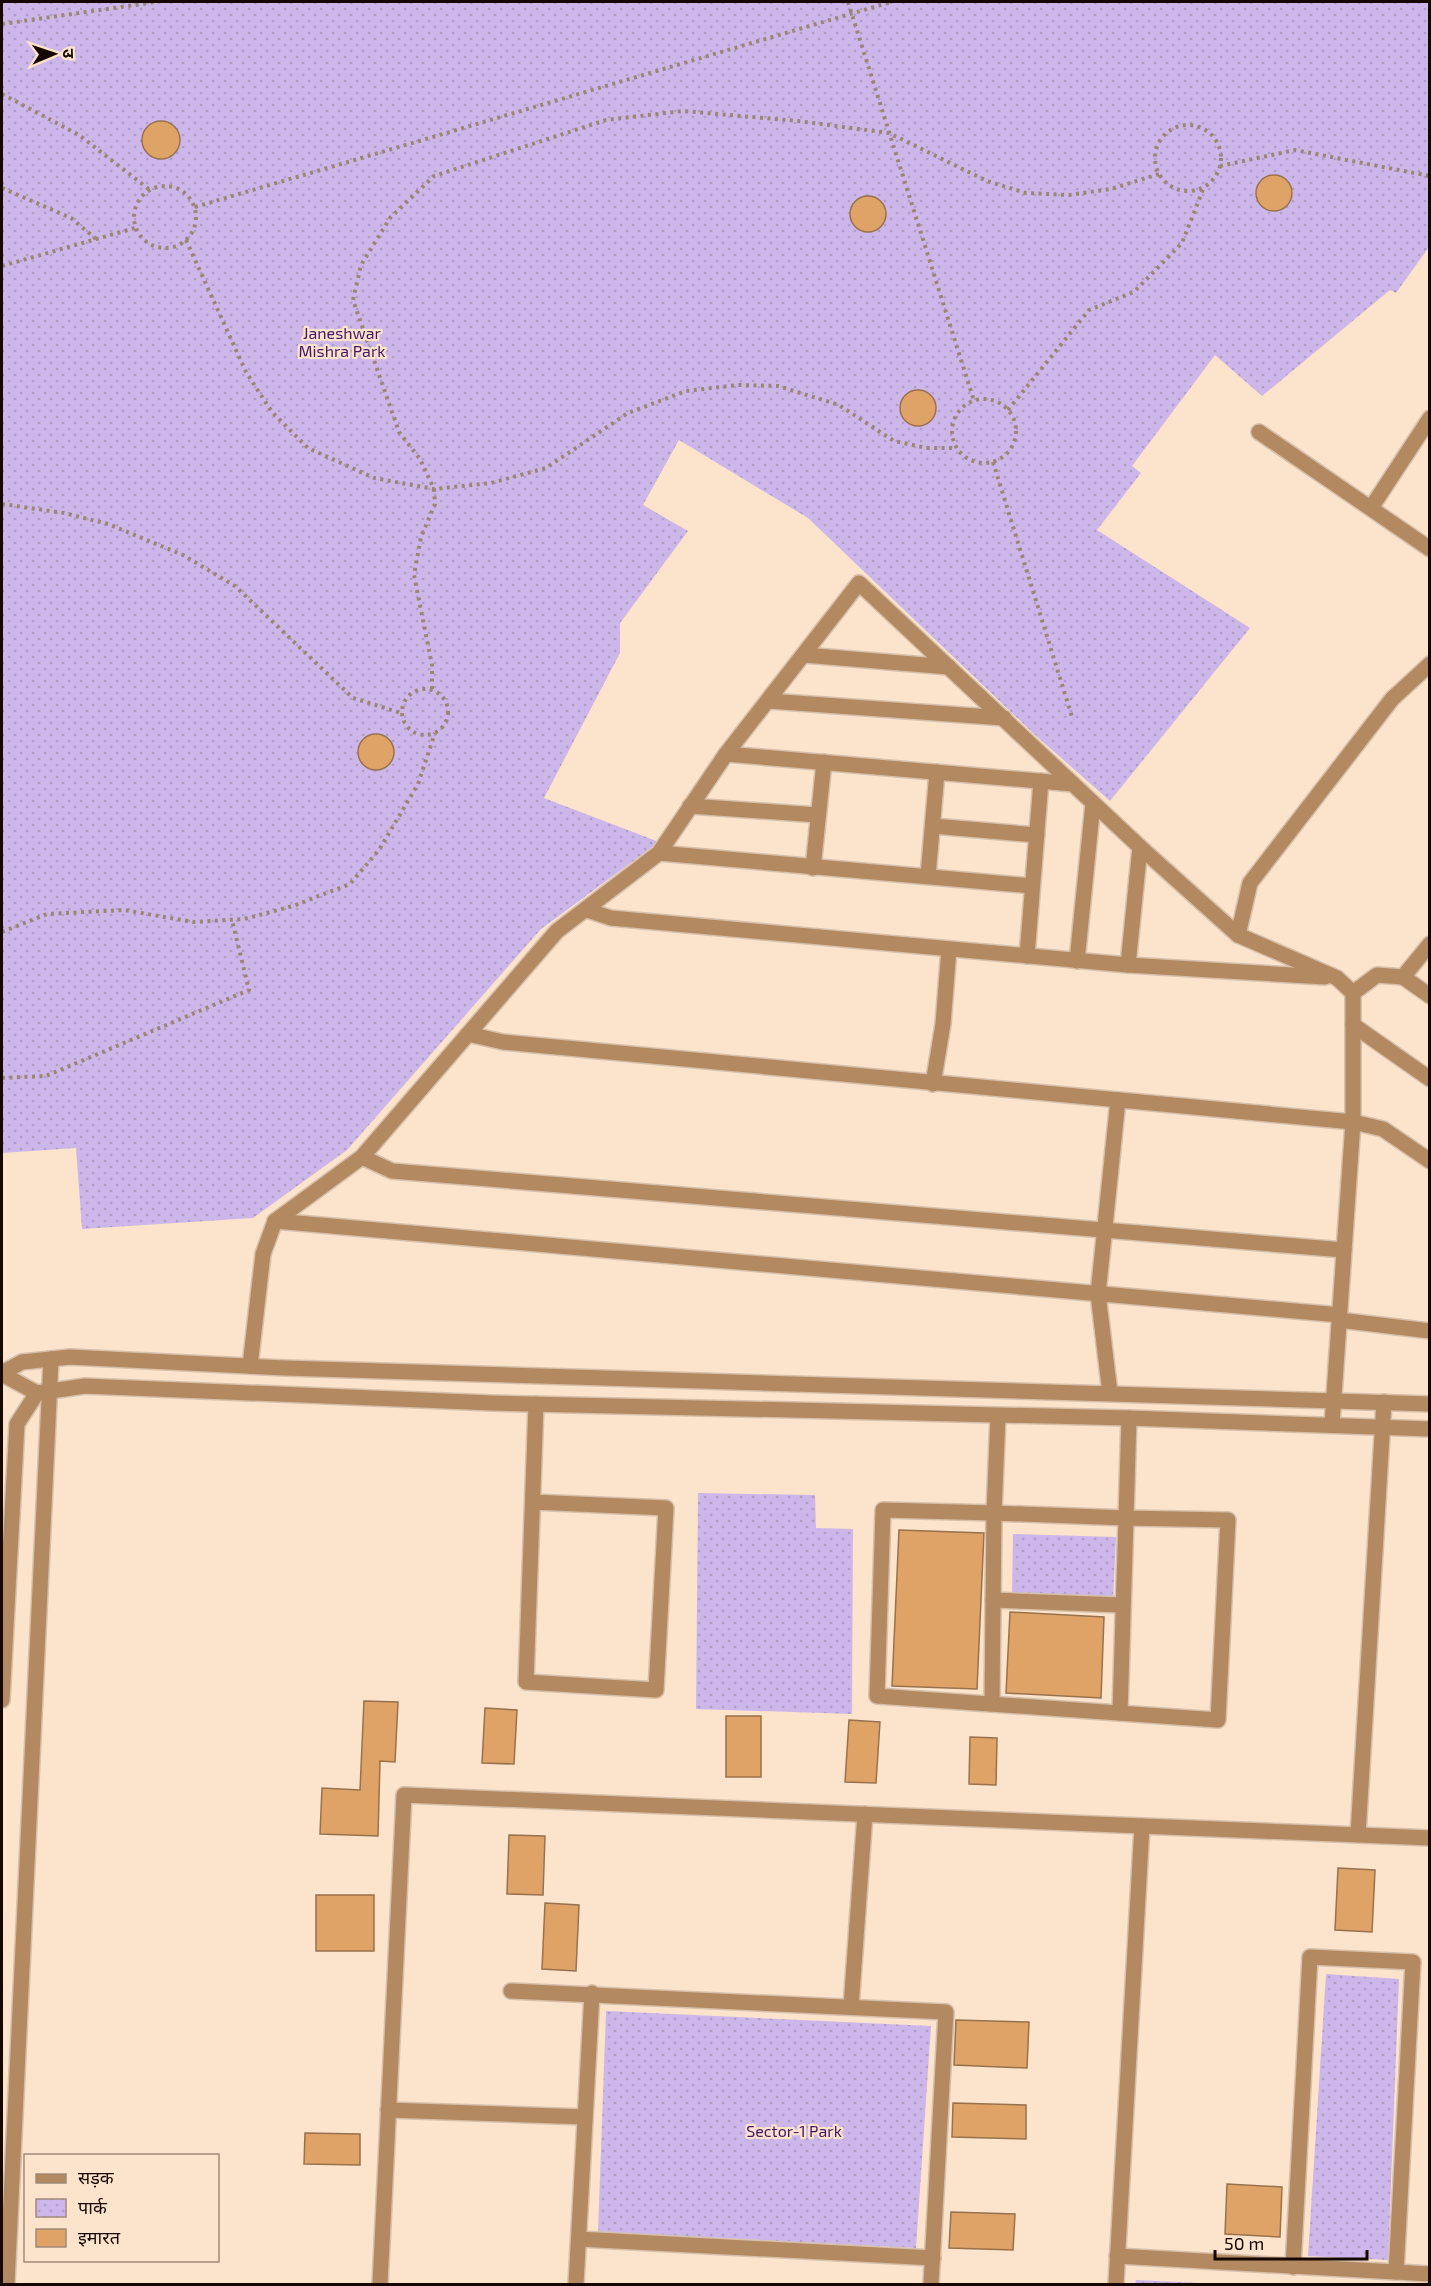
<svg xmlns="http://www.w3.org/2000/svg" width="1431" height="2286" font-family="'Exo 2','Noto Sans Devanagari',sans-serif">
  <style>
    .park { fill: url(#park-dots) }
    .building { fill: #dfa368; stroke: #98724d; stroke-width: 1.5 }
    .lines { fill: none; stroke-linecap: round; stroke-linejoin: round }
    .minor-casing { stroke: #d7c0ab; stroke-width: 18 }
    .path { stroke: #9b8675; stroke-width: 4; stroke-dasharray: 3 4.5; stroke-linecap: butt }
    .minor { stroke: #b28961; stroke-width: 15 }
    .labels { text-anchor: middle; stroke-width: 4.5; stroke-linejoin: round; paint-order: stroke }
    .park-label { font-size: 16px; fill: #431668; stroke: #fce3cb }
  </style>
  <defs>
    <pattern id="park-dots" width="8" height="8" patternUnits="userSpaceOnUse" patternTransform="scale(1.5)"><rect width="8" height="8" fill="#cdb7ea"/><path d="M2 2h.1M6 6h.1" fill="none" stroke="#af9cc7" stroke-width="1.8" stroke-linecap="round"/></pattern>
  </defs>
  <rect width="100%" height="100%" fill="#fce3cb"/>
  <!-- park -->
  <g class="park">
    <polygon points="2,2 1429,2 1429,247 1396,293 1390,290 1262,396 1215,355 1132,466 1141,473 1097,530 1250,628 1110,801 1034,734 808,518 679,440 643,505 688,531 620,623 620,653 544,798 659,842 541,929 347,1150 253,1218 82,1229 76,1148 2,1153"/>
    <polygon points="698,1493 815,1495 816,1528 853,1529 852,1714 696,1709"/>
    <polygon points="1013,1534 1116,1537 1113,1599 1012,1595"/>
    <polygon points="1326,1974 1399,1979 1388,2260 1308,2256"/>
    <polygon points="606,2011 931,2026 916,2248 598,2232"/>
    <polygon points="1136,2280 1222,2284 1135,2284"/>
  </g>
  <!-- building -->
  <g class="building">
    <circle cx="161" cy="140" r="19"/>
    <circle cx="1274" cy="193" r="18"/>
    <circle cx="868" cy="214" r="18"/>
    <circle cx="918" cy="408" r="18"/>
    <circle cx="376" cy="752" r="18"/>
    <polygon points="899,1530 984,1533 977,1689 892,1686"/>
    <polygon points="1010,1612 1104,1617 1101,1698 1006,1693"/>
    <polygon points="364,1701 398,1702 395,1762 380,1761 378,1836 320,1834 322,1788 360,1790"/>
    <polygon points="485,1708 517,1710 514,1764 482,1763"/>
    <rect x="726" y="1716" width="35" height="61"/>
    <polygon points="849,1720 880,1722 876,1783 845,1782"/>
    <polygon points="970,1737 997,1738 996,1785 969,1784"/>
    <polygon points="509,1835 545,1836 543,1895 507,1894"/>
    <polygon points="1338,1868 1375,1870 1372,1932 1335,1930"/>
    <rect x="316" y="1895" width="58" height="56"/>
    <polygon points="545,1903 579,1905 576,1971 542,1969"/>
    <polygon points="956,2020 1029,2022 1027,2068 954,2065"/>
    <polygon points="953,2103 1026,2105 1026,2139 952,2137"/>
    <polygon points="305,2133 360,2134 360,2165 304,2164"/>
    <polygon points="1227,2184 1282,2187 1280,2237 1225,2234"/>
    <polygon points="951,2212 1015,2214 1013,2250 949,2248"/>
  </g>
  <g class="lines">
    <defs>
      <g id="minor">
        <polyline points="1259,432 1430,549"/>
        <polyline points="1371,508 1430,418"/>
        <polyline points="804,655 949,667"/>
        <polyline points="769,701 1004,718"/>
        <polyline points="726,754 1073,784"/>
        <polyline points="690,806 818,815"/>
        <polyline points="933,826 1037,835"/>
        <polyline points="659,853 1032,886"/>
        <polyline points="813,868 824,762"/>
        <polyline points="928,876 937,772"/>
        <polyline points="587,910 611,918 1128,965 1325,977"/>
        <polyline points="1027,956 1041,781"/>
        <polyline points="1077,961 1093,803"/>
        <polyline points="1128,965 1140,847"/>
        <polyline points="1403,977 1430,996"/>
        <polyline points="1353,993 1377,975 1403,977 1430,944"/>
        <polyline points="1353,1025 1430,1079"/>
        <polyline points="468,1034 503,1042 1353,1122 1383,1129 1430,1161"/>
        <polyline points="933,1084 943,1024 949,949"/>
        <polyline points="362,1157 392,1171 1344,1250"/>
        <polyline points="275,1221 1340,1315"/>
        <polyline points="1339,1320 1430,1331"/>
        <polyline points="250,1366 263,1254 275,1221 362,1157 557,931 659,853 726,754 859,583 1140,847 1238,935"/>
        <polyline points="2,1373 22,1362 70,1357 285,1368 1430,1404"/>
        <polyline points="2,1374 37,1393"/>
        <polyline points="1110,1393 1098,1294 1118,1100"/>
        <polyline points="998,1416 994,1513 883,1510 877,1696 1218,1720 1228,1520 1126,1518 1129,1418"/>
        <polyline points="1332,1424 1353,1122 1353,993 1337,978 1238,935 1250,883 1392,699 1430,664"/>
        <polyline points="533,1502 666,1508 656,1690 526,1682 536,1404"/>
        <polyline points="993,1600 1122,1605"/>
        <polyline points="2,1700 17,1424 37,1393 85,1386 492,1403 1129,1418 1430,1429"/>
        <polyline points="992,1704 994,1513 1126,1518 1120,1713"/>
        <polyline points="1358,1835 1384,1402"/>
        <polyline points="511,1991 946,2012 931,2284"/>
        <polyline points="851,2007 865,1814"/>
        <polyline points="388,2110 585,2117"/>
        <polyline points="579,2239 933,2258"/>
        <polyline points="1117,2256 1430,2274"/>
        <polyline points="1293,2267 1310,1957 1413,1962 1396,2272"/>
        <polyline points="7,2284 51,1359"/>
        <polyline points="380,2284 404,1795 1430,1838"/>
        <polyline points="576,2284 592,1993"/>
        <polyline points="1116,2284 1142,1826"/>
      </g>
    </defs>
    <!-- minor casing -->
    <use href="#minor" class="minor-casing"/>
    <!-- path -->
    <g class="path">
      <polyline points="848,2 974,401"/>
      <polyline points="2,24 156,2"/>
      <polyline points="2,94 79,135 150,190"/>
      <circle cx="1188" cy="158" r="33"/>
      <polyline points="1220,166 1295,150 1430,176"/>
      <circle cx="165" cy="217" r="31"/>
      <polyline points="2,188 71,218 96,239"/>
      <polyline points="195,207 891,2"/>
      <polyline points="186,240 246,372 272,412 308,448 374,478 434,489 491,483 546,468 628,413 686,391 738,385 778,386 839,405 894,441 927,448 956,448"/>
      <polyline points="2,266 135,228"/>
      <circle cx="984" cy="431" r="32"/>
      <polyline points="1008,410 1089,310 1134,292 1182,243 1204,187"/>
      <polyline points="993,462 1073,720"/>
      <polyline points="2,504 64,513 108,524 183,555 235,586 353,698 401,713"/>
      <circle cx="425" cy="712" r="23"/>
      <polyline points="432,689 432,665 414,575 421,537 435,504 434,489 420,459 399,432 353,300 361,265 390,218 434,176 606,120 683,111 798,121 889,133 987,181 1026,193 1069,195 1111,189 1159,174"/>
      <polyline points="2,932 47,914 124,910 194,922 244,919 293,906 350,884 379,850 418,784 435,733"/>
      <polyline points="2,1078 46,1076 249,990 232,920"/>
    </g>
    <!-- minor -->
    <use href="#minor" class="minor"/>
  </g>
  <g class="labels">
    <!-- park labels -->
    <g class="park-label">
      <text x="342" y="339">Janeshwar<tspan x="342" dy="18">Mishra Park</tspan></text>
      <text x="794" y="2137">Sector-1 Park</text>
    </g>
  </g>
  <!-- border -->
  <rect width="1431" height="2286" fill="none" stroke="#160800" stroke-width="6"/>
  <!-- legend -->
  <rect x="24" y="2154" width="195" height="108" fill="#fce3cb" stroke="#a08b7a" stroke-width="1.5"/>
  <rect x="36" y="2174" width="30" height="9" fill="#b28961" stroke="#a08b7a" stroke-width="1.5"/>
  <text x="78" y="2184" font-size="18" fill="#160800">सड़क</text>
  <rect x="36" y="2199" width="30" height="18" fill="url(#park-dots)" stroke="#a08b7a" stroke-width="1.5"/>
  <text x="78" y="2214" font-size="18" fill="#160800">पार्क</text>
  <rect x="36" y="2229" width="30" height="18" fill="#dfa368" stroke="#a08b7a" stroke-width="1.5"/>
  <text x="78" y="2244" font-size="18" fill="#160800">इमारत</text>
  <!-- north arrow -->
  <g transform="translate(54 54) rotate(88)" stroke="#fce3cb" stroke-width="4.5" paint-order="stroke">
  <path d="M0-4.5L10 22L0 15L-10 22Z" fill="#160800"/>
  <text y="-9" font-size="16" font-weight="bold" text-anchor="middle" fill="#160800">उ</text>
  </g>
  <!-- scale -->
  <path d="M1215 2250v9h152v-9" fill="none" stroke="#160800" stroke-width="3"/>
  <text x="1224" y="2250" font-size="18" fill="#160800" stroke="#fce3cb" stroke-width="4.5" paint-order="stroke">50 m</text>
</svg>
